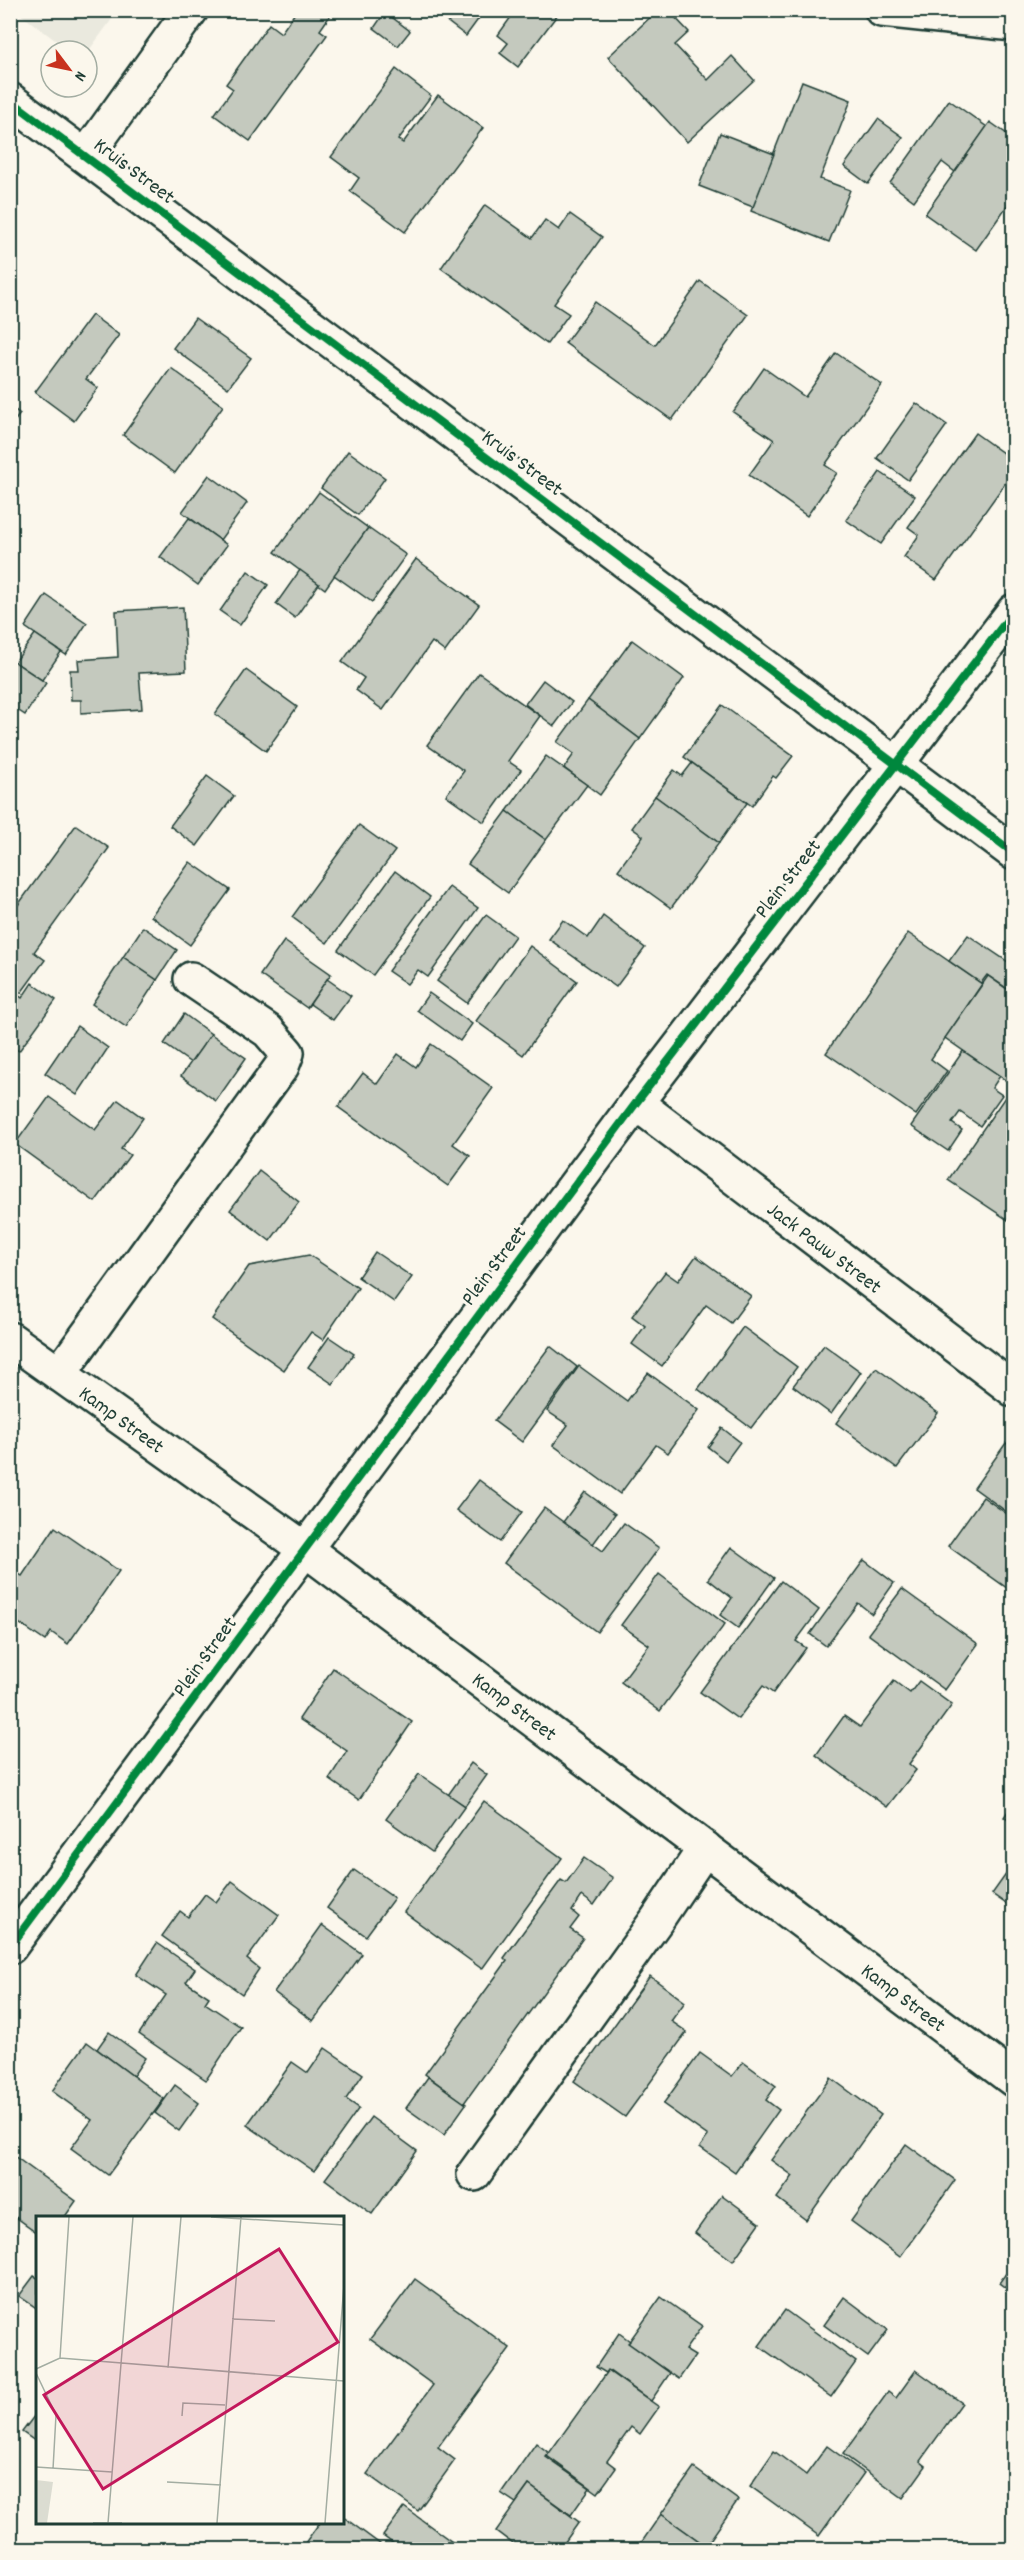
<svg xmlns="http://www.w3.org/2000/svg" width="1024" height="2560" font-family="Dekko,sans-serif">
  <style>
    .built { fill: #eae9de }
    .building { fill: #c4c9be; stroke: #1f3d34; stroke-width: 1.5 }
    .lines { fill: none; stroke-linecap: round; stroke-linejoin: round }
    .minor-casing { stroke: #1f3d34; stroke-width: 38 }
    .tertiary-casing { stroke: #1f3d34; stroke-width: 38 }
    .minor { stroke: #fbf7ec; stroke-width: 33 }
    .tertiary { stroke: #fbf7ec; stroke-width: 33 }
    .cycleway-casing { stroke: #fbf7ec; stroke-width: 11 }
    .cycleway { stroke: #00873e; stroke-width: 8 }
    .labels { text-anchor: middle; stroke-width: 6; stroke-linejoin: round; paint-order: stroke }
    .street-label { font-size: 21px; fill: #1f3d34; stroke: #fbf7ec }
    .inset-road { fill: none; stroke: #a3ada2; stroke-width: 1.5 }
    .view { fill: #c2185b; fill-opacity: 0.15; stroke: #c2185b; stroke-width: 3 }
    .inset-edge { fill: none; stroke: #1f3d34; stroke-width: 3 }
  </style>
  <rect width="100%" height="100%" fill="#fbf7ec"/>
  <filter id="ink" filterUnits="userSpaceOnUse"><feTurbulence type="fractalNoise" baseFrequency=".0167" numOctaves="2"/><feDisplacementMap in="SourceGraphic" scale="12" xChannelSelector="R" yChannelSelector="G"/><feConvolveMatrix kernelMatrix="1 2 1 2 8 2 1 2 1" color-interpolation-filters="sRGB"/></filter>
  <g filter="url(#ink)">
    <!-- built -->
    <polygon class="built" points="16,11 118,11 87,53 87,51 70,51"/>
    <!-- building -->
    <g class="building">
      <polygon points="297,10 334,10 320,30 327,35 250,141 214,115 233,89 226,84 269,24 281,33"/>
      <polygon points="444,10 485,10 466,36 440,16"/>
      <polygon points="516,10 561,10 518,67 500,53 508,43 498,35"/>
      <polygon points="658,10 668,10 689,32 675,45 708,80 732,56 754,80 687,142 608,57"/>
      <polygon points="385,12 410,31 398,46 374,28"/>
      <polygon points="396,69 431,96 398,140 403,143 438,95 483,128 405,232 350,191 359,178 331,157"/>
      <polygon points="802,81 851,100 820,179 850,190 829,242 751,211"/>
      <polygon points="949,100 987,127 955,172 942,162 914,201 890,183"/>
      <polygon points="878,119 903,137 868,184 844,166"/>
      <polygon points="990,122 1014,139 1014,196 976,250 925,214"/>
      <polygon points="720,133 774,154 753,207 699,186"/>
      <polygon points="485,205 532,238 545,220 559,230 570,214 602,237 554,304 569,314 547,344 441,268"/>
      <polygon points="700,281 748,315 672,420 565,343 595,302 655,345"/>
      <polygon points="92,315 119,335 86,379 98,388 74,421 35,392"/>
      <polygon points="195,318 251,358 228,388 173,348"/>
      <polygon points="836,353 882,385 825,465 837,473 807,516 749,475 774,440 733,412 764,368 805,397"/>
      <polygon points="171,368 223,406 175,473 123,435"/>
      <polygon points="916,403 947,425 908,480 877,458"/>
      <polygon points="10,406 20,414 10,427"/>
      <polygon points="975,433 1014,461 1014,471 936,580 904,557 919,535 908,527"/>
      <polygon points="348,451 385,478 358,515 321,488"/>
      <polygon points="880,472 915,496 881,544 846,520"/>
      <polygon points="209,475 247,503 220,540 182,512"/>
      <polygon points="319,492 368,528 325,589 275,552"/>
      <polygon points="189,518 227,545 198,585 160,557"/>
      <polygon points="368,528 406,555 372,602 334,575"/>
      <polygon points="416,559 479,605 445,652 432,642 383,710 356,690 364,678 342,662"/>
      <polygon points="300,570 319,584 295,618 276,604"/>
      <polygon points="248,571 268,585 240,625 220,611"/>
      <polygon points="46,595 87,623 66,655 25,627"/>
      <polygon points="183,607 186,671 139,673 142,709 81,713 81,700 71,700 70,670 79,670 78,660 118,657 116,611"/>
      <polygon points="35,634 61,652 42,680 15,662"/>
      <polygon points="632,640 684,678 640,739 588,700"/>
      <polygon points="10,659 46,683 25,715 10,705"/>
      <polygon points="246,670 297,707 266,751 215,714"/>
      <polygon points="479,673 540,716 508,761 521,770 484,822 446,795 464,771 427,745"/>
      <polygon points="543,680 572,702 554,726 525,704"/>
      <polygon points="588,700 640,739 600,795 564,768 574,754 557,742"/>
      <polygon points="722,705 793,756 776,778 773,776 752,806 684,757"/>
      <polygon points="546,756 587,785 546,840 507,811"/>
      <polygon points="692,763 747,803 719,843 655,796 674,770 682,776"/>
      <polygon points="207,776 234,796 197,846 170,826"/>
      <polygon points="655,796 719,843 671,908 618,870 643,836 632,828"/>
      <polygon points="507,811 546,840 508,893 468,864"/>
      <polygon points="76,825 109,848 34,952 45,960 21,993 10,986 10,916"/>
      <polygon points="359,825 395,851 327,943 292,917"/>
      <polygon points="190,862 230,890 190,945 151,916"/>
      <polygon points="395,871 430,897 373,975 338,950"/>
      <polygon points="449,887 478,908 428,977 418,970 407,984 388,971"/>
      <polygon points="486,915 515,936 467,1003 437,981"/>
      <polygon points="603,916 645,948 616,987 549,939 563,920 588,938"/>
      <polygon points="143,927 177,950 157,980 123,957"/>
      <polygon points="908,933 982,984 931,1059 947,1071 916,1115 826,1053"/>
      <polygon points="968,935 1014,966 1014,993 987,975 981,983 949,961"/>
      <polygon points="284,941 331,974 307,1008 260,975"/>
      <polygon points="530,946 577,981 523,1055 476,1021"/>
      <polygon points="123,957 157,980 126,1027 92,1004"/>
      <polygon points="988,976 1014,994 1014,1086 945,1038"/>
      <polygon points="327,979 351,996 333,1020 310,1004"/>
      <polygon points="32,983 56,1000 19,1051 10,1045 10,989 22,998"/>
      <polygon points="429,993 472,1024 460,1041 417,1010"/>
      <polygon points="184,1014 211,1034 191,1063 164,1044"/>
      <polygon points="77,1026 108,1048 77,1095 45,1073"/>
      <polygon points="211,1034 246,1058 216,1101 181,1076"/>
      <polygon points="431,1044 493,1088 453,1144 470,1156 448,1186 338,1107 363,1073 377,1084 398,1054 416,1067"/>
      <polygon points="963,1051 1000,1076 992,1088 1002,1095 980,1126 960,1112 952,1123 962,1130 948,1151 911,1126"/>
      <polygon points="49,1097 95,1130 118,1100 143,1118 121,1149 130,1155 95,1202 15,1144"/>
      <polygon points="1005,1097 1014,1103 1014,1219 1011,1222 948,1180"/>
      <polygon points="259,1171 299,1202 270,1241 230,1210"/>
      <polygon points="375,1252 412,1277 394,1302 358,1277"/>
      <polygon points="309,1255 358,1288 323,1340 311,1332 284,1370 212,1319 249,1266"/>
      <polygon points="696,1256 751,1296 731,1323 706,1305 662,1366 632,1344 645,1326 632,1316 665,1272 678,1281"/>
      <polygon points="743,1327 797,1367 751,1428 698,1389"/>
      <polygon points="329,1337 354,1354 333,1384 308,1367"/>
      <polygon points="824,1345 861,1372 831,1414 793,1386"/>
      <polygon points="550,1346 577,1367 522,1442 494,1421"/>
      <polygon points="579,1366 627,1401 648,1373 699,1410 668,1453 656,1445 620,1494 553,1445 568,1425 547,1411"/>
      <polygon points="876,1368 938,1413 897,1468 836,1423"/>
      <polygon points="722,1428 740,1442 726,1461 708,1447"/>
      <polygon points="1006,1443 1014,1448 1014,1517 974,1488"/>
      <polygon points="479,1480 522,1512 500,1542 456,1510"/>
      <polygon points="585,1492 615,1514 593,1544 563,1522"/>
      <polygon points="983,1497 1014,1519 1014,1593 948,1546"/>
      <polygon points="544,1508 603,1551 624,1523 659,1548 597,1632 504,1563"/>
      <polygon points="55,1527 119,1571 68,1644 51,1632 45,1641 10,1617 10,1568 22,1576"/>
      <polygon points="731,1547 774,1578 738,1628 720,1615 732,1598 708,1579"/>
      <polygon points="864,1560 894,1583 872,1614 858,1603 826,1646 810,1634"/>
      <polygon points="659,1574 725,1624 660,1711 621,1682 649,1645 621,1625"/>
      <polygon points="781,1581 819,1610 796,1641 806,1648 773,1693 763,1686 738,1719 700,1692"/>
      <polygon points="902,1589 978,1644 945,1690 868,1634"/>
      <polygon points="333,1668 412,1722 359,1800 329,1779 347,1751 299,1719"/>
      <polygon points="894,1681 910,1693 919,1681 952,1705 909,1764 916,1770 887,1807 816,1755 844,1716 860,1727"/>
      <polygon points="471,1763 487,1775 465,1806 448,1795"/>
      <polygon points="419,1774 465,1806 432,1852 386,1819"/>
      <polygon points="484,1801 562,1858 482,1969 404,1912"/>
      <polygon points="1014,1802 1014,1824 1004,1817"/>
      <polygon points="584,1858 613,1878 594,1905 582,1896 572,1911 579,1917 570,1929 583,1938 464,2103 425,2074 507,1961 504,1958 561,1880 566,1883"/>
      <polygon points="1014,1863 1014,1907 1012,1908 992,1894"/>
      <polygon points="354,1870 394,1898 366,1936 327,1908"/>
      <polygon points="232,1881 279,1915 247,1959 259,1969 242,1994 162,1936 180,1911 188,1917 205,1894 216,1902"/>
      <polygon points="322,1925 362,1954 313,2021 274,1992"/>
      <polygon points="157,1943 195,1969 186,1982 209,1997 205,2003 241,2027 206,2080 139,2034 166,1995 136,1975"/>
      <polygon points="650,1976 685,2002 671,2021 687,2032 625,2117 574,2081"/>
      <polygon points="109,2032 145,2058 133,2076 97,2049"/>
      <polygon points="87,2042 164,2099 108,2175 71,2148 92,2120 52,2091"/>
      <polygon points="325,2048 363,2074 346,2099 359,2108 314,2171 247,2125 292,2062 308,2073"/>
      <polygon points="700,2053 732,2076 743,2062 776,2086 766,2100 779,2110 735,2172 700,2147 708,2136 663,2104"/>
      <polygon points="428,2077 466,2104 444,2135 406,2108"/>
      <polygon points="831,2078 881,2115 806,2220 777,2198 793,2176 771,2160"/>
      <polygon points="175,2085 199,2103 179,2131 155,2113"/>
      <polygon points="371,2117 417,2151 372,2214 325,2179"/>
      <polygon points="906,2144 955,2180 900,2257 851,2221"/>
      <polygon points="10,2153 76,2201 64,2218 38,2218 38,2233 10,2213"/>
      <polygon points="722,2195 760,2223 733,2261 695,2233"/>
      <polygon points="1014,2262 1014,2294 999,2283"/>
      <polygon points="34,2276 38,2278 38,2309 19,2296"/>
      <polygon points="415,2279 510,2348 438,2447 455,2460 418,2511 367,2474 433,2385 370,2339"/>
      <polygon points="661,2297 702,2326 685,2350 695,2356 679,2379 628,2343"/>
      <polygon points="844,2297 888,2330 868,2357 824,2325"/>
      <polygon points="785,2310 856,2362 831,2397 759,2346"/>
      <polygon points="619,2333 630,2341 628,2343 670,2373 651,2401 608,2370 606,2373 596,2367"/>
      <polygon points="916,2370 962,2403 920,2461 926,2466 903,2498 843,2454 888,2392 896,2398"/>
      <polygon points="608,2371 659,2407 640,2434 631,2427 607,2461 616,2468 598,2493 547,2456"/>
      <polygon points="38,2411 38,2443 22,2432"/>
      <polygon points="536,2443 549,2453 546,2457 590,2488 571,2515 529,2485 516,2503 501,2493"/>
      <polygon points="827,2446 864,2473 819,2536 750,2486 774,2451 806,2475"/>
      <polygon points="694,2468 738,2500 706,2546 661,2514"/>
      <polygon points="529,2485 579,2522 560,2549 548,2541 542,2550 521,2550 496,2531"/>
      <polygon points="404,2507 459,2547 457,2550 402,2550 383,2536"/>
      <polygon points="661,2514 706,2546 703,2550 637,2549"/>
      <polygon points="342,2516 388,2550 300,2550 320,2522 342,2522"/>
    </g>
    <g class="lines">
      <defs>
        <g id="minor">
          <polyline points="882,10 1014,24"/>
          <polyline points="86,156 191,10"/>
          <polyline points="636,1103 1014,1390"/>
          <polyline points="10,1339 305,1549 1014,2080"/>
          <polyline points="59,1374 282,1066 287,1053 268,1031 191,979"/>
          <polyline points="10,1947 636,1103 1014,611"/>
          <polyline points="474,2174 656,1921 705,1848"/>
        </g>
        <polyline id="tertiary" points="10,100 1014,853"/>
      </defs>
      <!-- minor casing -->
      <use href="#minor" class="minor-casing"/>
      <!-- tertiary casing -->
      <use href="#tertiary" class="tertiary-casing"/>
      <!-- minor -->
      <use href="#minor" class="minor"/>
      <!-- tertiary -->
      <use href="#tertiary" class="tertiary"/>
      <defs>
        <g id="cycleway">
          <polyline points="10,100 1014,853"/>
          <polyline points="10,1947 636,1103 1014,611"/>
        </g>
      </defs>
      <!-- cycleway casing -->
      <use href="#cycleway" class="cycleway-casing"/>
      <!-- cycleway -->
      <use href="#cycleway" class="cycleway"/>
    </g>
  </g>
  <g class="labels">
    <!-- street labels -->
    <g class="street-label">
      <text transform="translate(135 170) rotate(37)" y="7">Kruis Street</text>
      <text transform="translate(523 462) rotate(37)" y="7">Kruis Street</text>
      <text transform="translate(787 878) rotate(-52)" y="7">Plein Street</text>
      <text transform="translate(825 1247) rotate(37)" y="7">Jack Pauw Street</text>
      <text transform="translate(493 1265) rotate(-53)" y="7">Plein Street</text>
      <text transform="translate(122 1419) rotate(36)" y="7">Kamp Street</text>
      <text transform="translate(204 1656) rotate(-54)" y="7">Plein Street</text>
      <text transform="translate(515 1706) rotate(37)" y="7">Kamp Street</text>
      <text transform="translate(904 1997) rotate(37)" y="7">Kamp Street</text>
    </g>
  </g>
  <!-- overview -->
  <g transform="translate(36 2216)">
    <rect width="308" height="308" fill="#fbf7ec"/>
    <path d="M0,264L17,266L11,307H0Z" fill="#dbdcd1"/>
    <path class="inset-road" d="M175,1L308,9M196,103L239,105M24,142L33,1M132,152L145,1M0,153L24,142L308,165M0,157L20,199L17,253M146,200L147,187L189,189M0,251L76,256M131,266L185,269M57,307H86M72,307L97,1M181,307L205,1M289,307L308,69"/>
    <path class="view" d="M243,33L302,126L67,273L8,179Z"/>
    <rect width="308" height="308" class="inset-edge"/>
  </g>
  <!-- margin -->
  <rect width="1024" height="2560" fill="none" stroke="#fbf7ec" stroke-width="36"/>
  <rect x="18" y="18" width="988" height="2524" fill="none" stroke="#1f3d34" stroke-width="2" filter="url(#ink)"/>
  <!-- north arrow -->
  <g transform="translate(69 69) rotate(122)"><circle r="28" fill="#fbf7ec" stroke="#a3ada2" stroke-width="1.5"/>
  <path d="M0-4.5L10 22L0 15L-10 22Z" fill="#c8321e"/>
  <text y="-9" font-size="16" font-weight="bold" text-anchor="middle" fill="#1f3d34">N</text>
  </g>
</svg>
